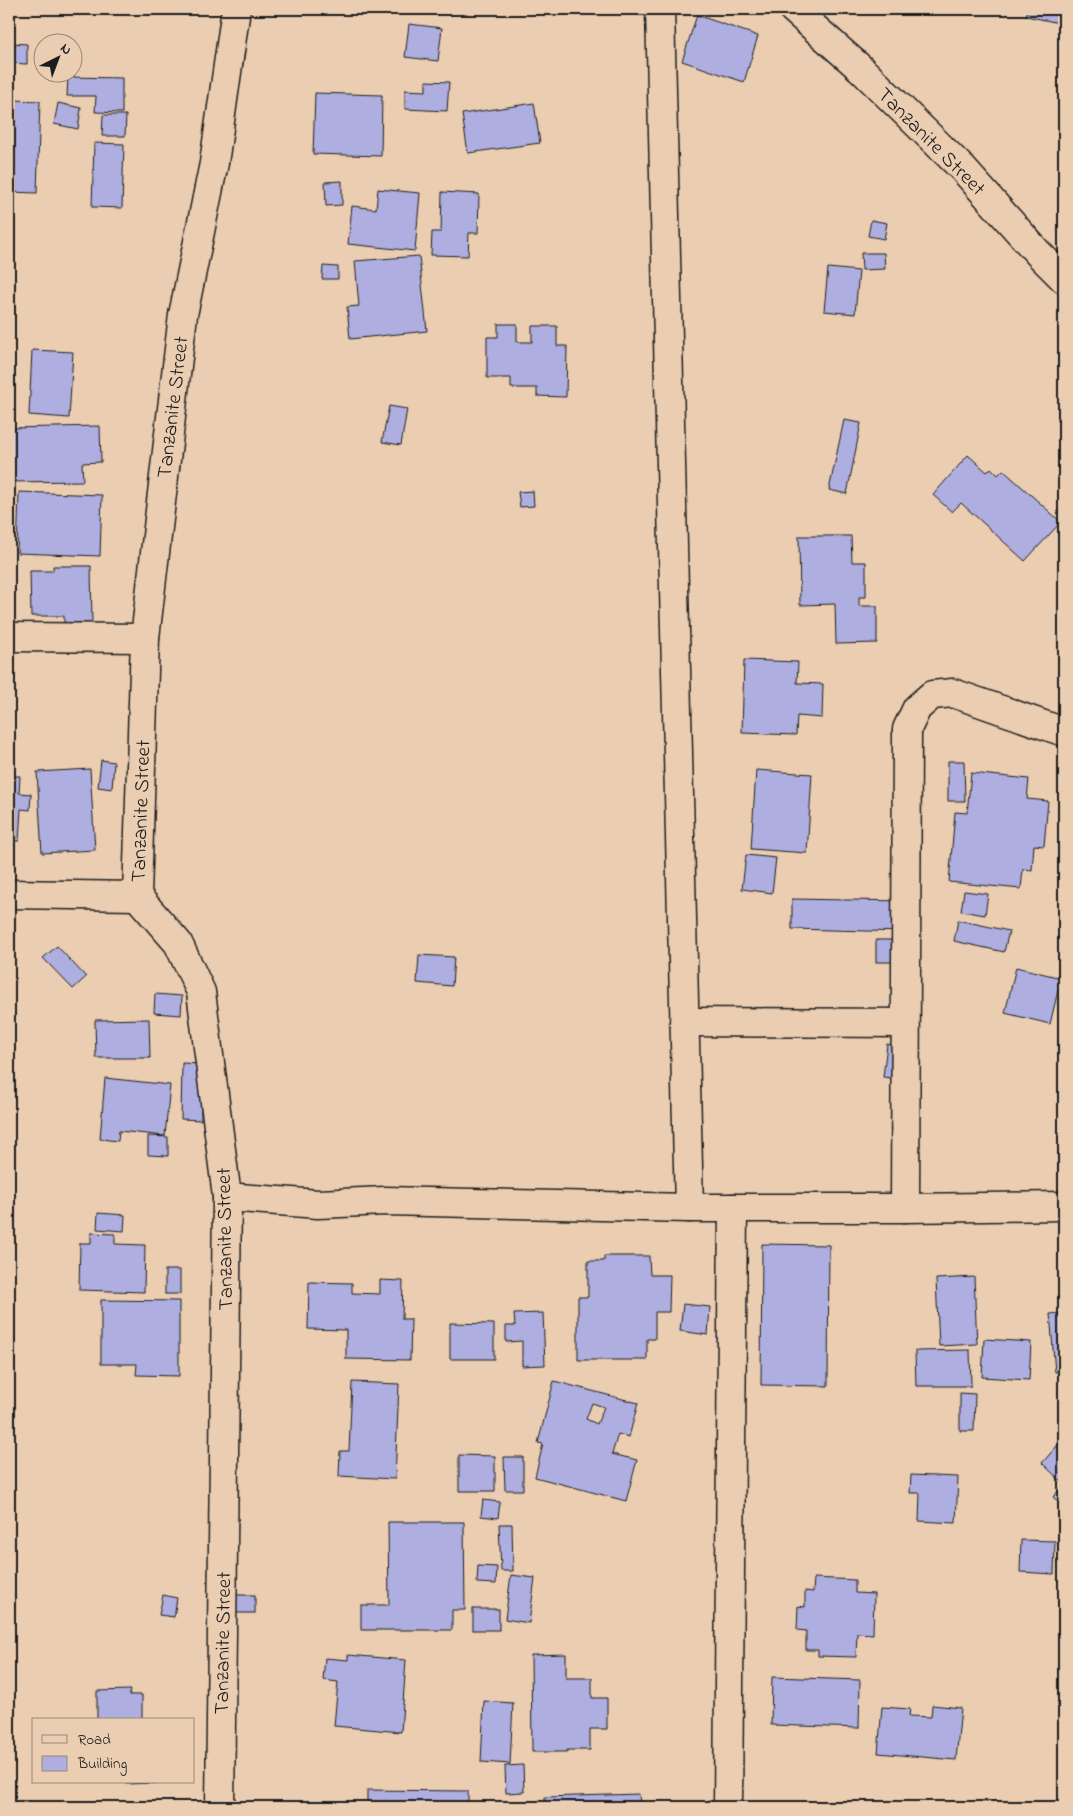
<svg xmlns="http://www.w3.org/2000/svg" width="1073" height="1816" font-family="'Indie Flower',sans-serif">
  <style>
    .building { fill: #aeafe0; stroke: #1c1c1c; fill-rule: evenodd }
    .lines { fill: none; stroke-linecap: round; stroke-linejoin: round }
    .street-casing { stroke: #1c1c1c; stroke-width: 31 }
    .street { stroke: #ebceb2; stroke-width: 28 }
    .labels { text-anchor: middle; stroke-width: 4.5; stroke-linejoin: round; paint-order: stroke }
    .street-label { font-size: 21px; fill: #1c1c1c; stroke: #ebceb2 }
  </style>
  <rect width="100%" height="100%" fill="#ebceb2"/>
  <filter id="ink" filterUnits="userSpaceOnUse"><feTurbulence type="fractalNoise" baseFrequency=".02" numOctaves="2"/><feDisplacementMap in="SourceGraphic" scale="10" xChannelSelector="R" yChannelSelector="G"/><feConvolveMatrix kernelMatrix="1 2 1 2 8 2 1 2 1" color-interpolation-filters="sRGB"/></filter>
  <g filter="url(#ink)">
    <!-- building -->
    <g class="building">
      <polygon points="9,9 10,9 10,43 27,44 27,64 9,63"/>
      <polygon points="1028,9 1064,9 1064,24 1026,16"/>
      <polygon points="697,15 758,36 744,82 682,61"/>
      <polygon points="409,24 442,28 438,61 405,57"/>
      <polygon points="68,77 122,78 122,113 95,112 96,96 67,96"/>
      <polygon points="426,81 449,82 447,111 405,109 405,90 426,91"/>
      <polygon points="315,93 382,95 381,156 313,154"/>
      <polygon points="13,100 40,101 37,193 9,192 9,120 12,120"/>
      <polygon points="58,103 81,108 78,129 54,124"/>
      <polygon points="534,103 540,143 468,153 462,114"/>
      <polygon points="103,115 126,115 125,136 102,136"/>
      <polygon points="94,143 124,144 122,208 92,207"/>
      <polygon points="342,181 342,205 326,206 325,182"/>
      <polygon points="378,189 420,193 415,251 348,244 352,206 376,209"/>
      <polygon points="442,192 479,194 478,233 469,233 468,256 431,255 432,232 441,232"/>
      <polygon points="871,220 887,223 884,239 868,236"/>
      <polygon points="861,253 884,253 885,269 862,270"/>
      <polygon points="419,256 427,331 350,339 347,307 359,306 355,261"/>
      <polygon points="323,266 338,267 338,279 322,279"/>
      <polygon points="828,268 859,271 855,314 824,311"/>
      <polygon points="498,324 517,324 517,342 532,342 532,326 557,326 557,346 567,346 566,397 537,396 537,388 511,388 511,378 487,378 487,337 498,337"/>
      <polygon points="32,350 73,352 69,418 29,415"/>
      <polygon points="389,406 407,409 401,445 382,442"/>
      <polygon points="844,420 861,423 847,494 829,490"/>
      <polygon points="100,426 101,462 82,463 83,481 9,482 9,428"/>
      <polygon points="968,455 987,472 991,468 998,475 1003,470 1061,522 1025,561 961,503 952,512 933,495"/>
      <polygon points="533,491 534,506 520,507 518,492"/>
      <polygon points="19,492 102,495 100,556 17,553"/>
      <polygon points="799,536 851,536 852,562 866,562 866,597 859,597 859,606 877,606 877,643 836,644 835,604 800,605"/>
      <polygon points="53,566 91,566 92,624 64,624 64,616 31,616 30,571 53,571"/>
      <polygon points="744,660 798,662 797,683 823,684 822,718 797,716 796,735 742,733"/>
      <polygon points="101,760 114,762 112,789 98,787"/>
      <polygon points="948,761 964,761 965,801 948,801"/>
      <polygon points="90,769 95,850 42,853 37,772"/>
      <polygon points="756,770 812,774 807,853 751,849"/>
      <polygon points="971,773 1029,779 1027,799 1048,801 1044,846 1034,845 1032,870 1023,869 1021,889 949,882 955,812 967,813"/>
      <polygon points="9,776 20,776 19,793 31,794 30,810 21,809 19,841 9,841"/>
      <polygon points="746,855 776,858 772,893 742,889"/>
      <polygon points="964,891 988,894 985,915 961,911"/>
      <polygon points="792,899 906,901 905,932 792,929"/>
      <polygon points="958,920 1009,931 1004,952 954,941"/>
      <polygon points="9,931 11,931 12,950 9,951"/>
      <rect x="876" y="940" width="23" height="22"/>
      <polygon points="57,946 86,977 73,989 43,958"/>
      <polygon points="419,955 454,957 452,986 417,983"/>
      <polygon points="1016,967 1061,978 1050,1024 1005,1013"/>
      <polygon points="155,994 182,996 181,1015 154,1013"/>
      <polygon points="149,1019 150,1058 96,1058 95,1020"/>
      <polygon points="887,1044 903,1046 900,1079 883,1077"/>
      <polygon points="182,1063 201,1064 201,1120 181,1119"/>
      <polygon points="105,1078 170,1085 165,1136 119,1131 118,1141 100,1139"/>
      <polygon points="148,1136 168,1137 168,1156 148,1155"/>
      <polygon points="98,1213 125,1215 124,1231 97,1229"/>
      <polygon points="91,1233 115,1234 115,1244 145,1245 144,1292 79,1290 80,1243 91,1243"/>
      <polygon points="762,1244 829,1245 828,1386 761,1385"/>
      <polygon points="604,1256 649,1256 650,1275 670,1275 669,1312 655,1312 655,1339 647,1339 647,1360 578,1360 578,1297 588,1297 588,1261 604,1261"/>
      <rect x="165" y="1270" width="15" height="24"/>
      <polygon points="974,1277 977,1344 939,1346 936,1279"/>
      <polygon points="380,1280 403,1281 402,1319 411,1319 410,1360 346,1359 346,1330 308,1329 309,1282 352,1283 352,1293 380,1294"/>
      <polygon points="101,1300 179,1301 179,1376 136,1375 137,1364 101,1364"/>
      <polygon points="1064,1303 1064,1372 1055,1372 1050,1314 1063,1313 1063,1304"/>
      <polygon points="683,1304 710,1307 708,1335 680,1331"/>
      <polygon points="543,1313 545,1365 522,1366 522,1341 506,1342 506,1326 515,1326 514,1314"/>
      <polygon points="450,1323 494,1324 494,1359 450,1359"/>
      <polygon points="984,1339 1031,1342 1029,1380 982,1377"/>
      <polygon points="970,1350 971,1386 916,1386 915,1351"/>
      <path d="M554,1381L638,1403L629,1437L618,1434L612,1454L637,1460L626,1501L535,1477L543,1444L538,1443ZM592,1403L604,1407L597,1424L586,1419Z"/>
      <polygon points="352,1382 399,1384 395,1479 339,1476 340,1451 349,1451"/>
      <polygon points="960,1393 975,1394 974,1431 960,1431"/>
      <polygon points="1064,1438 1064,1484 1042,1463"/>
      <polygon points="459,1455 495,1456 495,1491 459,1491"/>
      <polygon points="504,1457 523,1457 523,1490 505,1490"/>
      <polygon points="911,1475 958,1477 956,1523 919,1521 920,1493 910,1493"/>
      <polygon points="1064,1485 1064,1507 1053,1497"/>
      <polygon points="483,1500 500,1502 498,1518 481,1516"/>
      <polygon points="388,1522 464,1522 465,1610 452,1610 452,1630 361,1630 361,1605 389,1605"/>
      <polygon points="499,1524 512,1524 513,1571 501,1571"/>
      <polygon points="1021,1540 1055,1541 1054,1574 1020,1572"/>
      <polygon points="478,1566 497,1567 496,1584 477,1583"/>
      <polygon points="511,1575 535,1578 529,1623 505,1619"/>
      <polygon points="814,1578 855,1580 855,1593 874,1594 873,1634 857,1633 856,1657 818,1656 818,1650 806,1650 806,1631 797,1630 798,1606 805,1607 805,1591 813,1592"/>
      <polygon points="163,1595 177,1598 174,1617 159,1615"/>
      <rect x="235" y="1595" width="20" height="18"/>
      <rect x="473" y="1609" width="26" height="21"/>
      <polygon points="566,1654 566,1678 592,1678 592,1698 607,1698 607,1729 590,1729 590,1750 567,1750 567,1752 532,1752 531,1655"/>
      <polygon points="348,1655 406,1660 401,1732 334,1726 338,1682 323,1680 325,1658 348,1660"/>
      <polygon points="772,1677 860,1680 859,1728 771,1725"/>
      <polygon points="130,1690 129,1695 142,1695 142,1720 97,1720 97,1691"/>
      <polygon points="484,1701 513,1703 510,1764 481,1762"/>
      <polygon points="932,1705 961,1708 956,1760 878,1753 882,1707 910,1709 909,1716 931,1717"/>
      <polygon points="523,1765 524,1792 506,1793 505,1766"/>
      <polygon points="126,1782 156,1782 156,1783 126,1784"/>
      <polygon points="367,1790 468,1791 468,1807 367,1807"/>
      <polygon points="639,1794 640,1807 545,1807 545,1797"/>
      <polygon points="988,1803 988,1807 971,1807 971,1804"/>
    </g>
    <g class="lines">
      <defs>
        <g id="street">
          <polyline points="660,9 689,1208"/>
          <polyline points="793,9 860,68 963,169 1038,253 1064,279"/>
          <polyline points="9,637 145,638"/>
          <polyline points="9,894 137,896"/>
          <polyline points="684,1022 905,1023"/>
          <polyline points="227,1197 318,1204 385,1201 689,1208 905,1208 1064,1206"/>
          <polyline points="905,1208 907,729 917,708 932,695 953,693 1064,732"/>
          <polyline points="220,1807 227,1197 201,992 178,943 137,896 145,638 183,315 214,163 236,9"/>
          <polyline points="728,1807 733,1208"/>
        </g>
      </defs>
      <!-- street casing -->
      <use href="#street" class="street-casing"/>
      <!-- street -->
      <use href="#street" class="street"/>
    </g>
  </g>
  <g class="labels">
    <!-- street labels -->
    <g class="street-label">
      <text transform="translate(932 141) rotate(45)" y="7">Tanzanite Street</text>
      <text transform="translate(172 407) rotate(-83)" y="7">Tanzanite Street</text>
      <text transform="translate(140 811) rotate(-88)" y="7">Tanzanite Street</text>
      <text transform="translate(224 1239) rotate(-91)" y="7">Tanzanite Street</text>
      <text transform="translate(222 1643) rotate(-89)" y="7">Tanzanite Street</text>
    </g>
  </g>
  <!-- margin -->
  <rect width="1073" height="1816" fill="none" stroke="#ebceb2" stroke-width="30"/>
  <rect x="15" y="15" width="1043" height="1786" fill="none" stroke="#1c1c1c" stroke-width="2" filter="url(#ink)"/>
  <!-- legend -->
  <rect x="32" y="1718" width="162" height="65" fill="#ebceb2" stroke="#988776"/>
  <rect x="42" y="1735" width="25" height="8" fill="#ebceb2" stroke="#988776"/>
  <text x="78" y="1744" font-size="15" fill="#1c1c1c">Road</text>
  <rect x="42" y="1756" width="25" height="15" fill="#aeafe0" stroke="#988776"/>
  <text x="78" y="1768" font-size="15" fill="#1c1c1c">Building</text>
  <!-- north arrow -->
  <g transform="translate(58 58) rotate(42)"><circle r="24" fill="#ebceb2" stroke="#988776"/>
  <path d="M0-4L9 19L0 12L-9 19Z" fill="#1c1c1c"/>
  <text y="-8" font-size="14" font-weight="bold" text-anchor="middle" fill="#1c1c1c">N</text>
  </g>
</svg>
